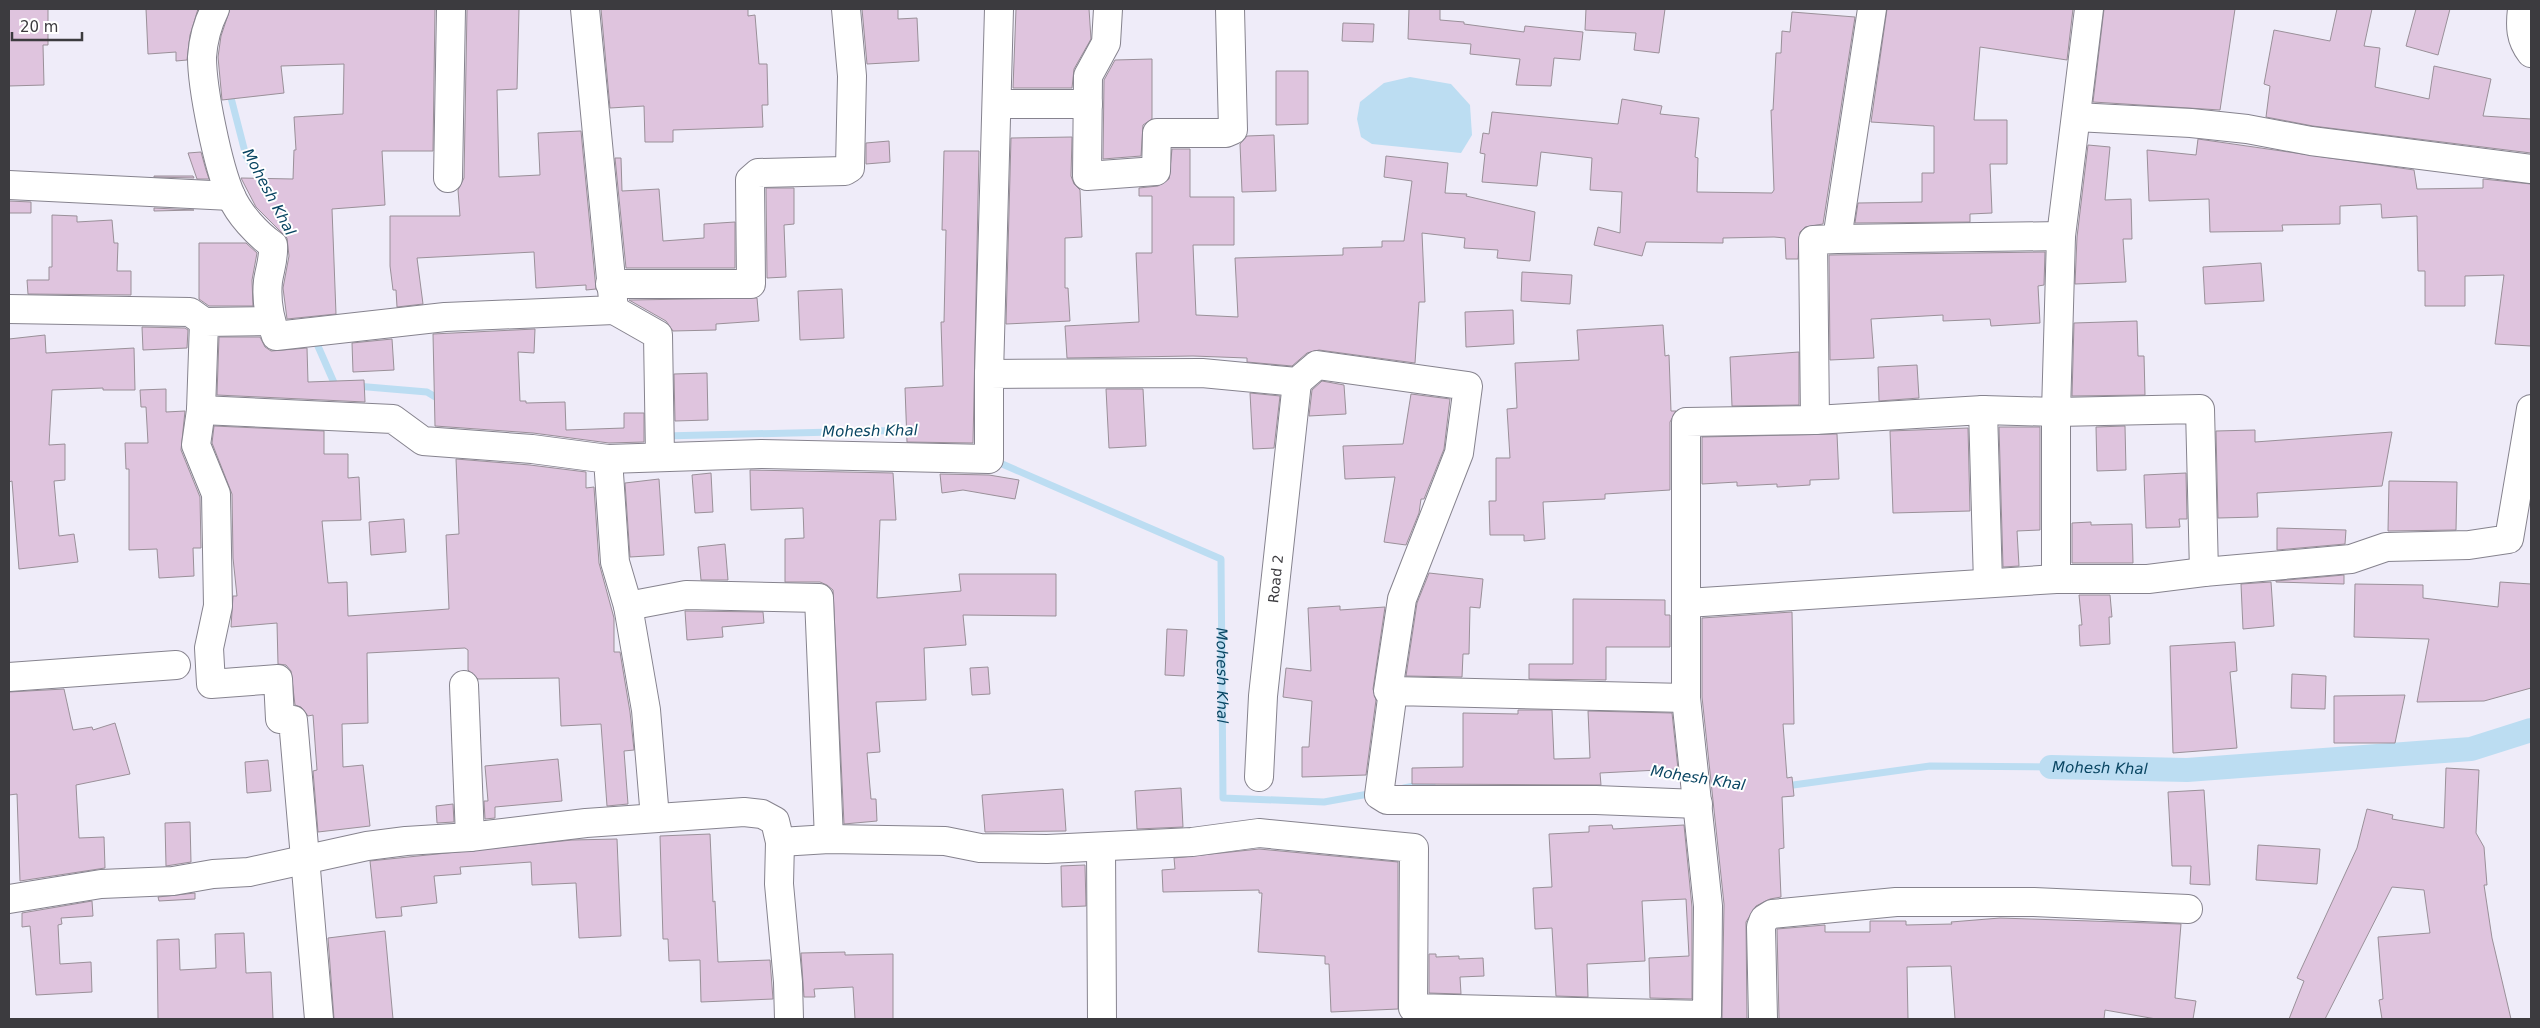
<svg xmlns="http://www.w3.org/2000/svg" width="2540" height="1028" font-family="'DejaVu Sans',sans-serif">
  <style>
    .water { fill: #bcddf2 }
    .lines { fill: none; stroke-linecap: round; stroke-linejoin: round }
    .stream { stroke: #bcddf2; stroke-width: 7 }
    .canal { stroke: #bcddf2; stroke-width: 24 }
    .building { fill: #dfc4de; stroke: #9a9099 }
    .minor-casing { stroke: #86838e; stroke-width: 30 }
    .minor { stroke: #fff; stroke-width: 28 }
    .labels { text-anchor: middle; stroke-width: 4; stroke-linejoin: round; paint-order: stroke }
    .street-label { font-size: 14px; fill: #3c3b3f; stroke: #fff }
    .water-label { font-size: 15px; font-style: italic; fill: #094562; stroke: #fff }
  </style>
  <rect width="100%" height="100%" fill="#efecf9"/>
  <!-- water -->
  <polygon class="water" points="1410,77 1451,84 1470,105 1472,135 1461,153 1372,144 1361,137 1357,119 1360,102 1384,83"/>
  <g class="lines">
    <!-- stream -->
    <g class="stream">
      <polyline points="229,90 246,156 263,185"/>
      <polyline points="314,337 335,385 340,385"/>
      <polyline points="356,386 427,392 442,401"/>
      <polyline points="664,436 916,430"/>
      <path id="s1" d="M993,460L1221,559L1223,798L1324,802L1374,793"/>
      <polyline points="1653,769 1689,775"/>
      <polyline points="1786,786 1930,766 2051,767"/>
      <polyline points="1404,788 1433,782"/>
    </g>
    <!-- canal -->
    <path class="canal" id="s2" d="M2051,767L2187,770L2471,749L2531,730"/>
  </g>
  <!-- building -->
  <g class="building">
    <polygon points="9,9 48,9 48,45 43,45 44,85 9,86"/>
    <polygon points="146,9 198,9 190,35 187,60 176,61 176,52 148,54"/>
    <polygon points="230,9 435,9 433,151 382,151 385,205 332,209 336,314 287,319 283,288 289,256 287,238 256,207 241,178 293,179 294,150 296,150 294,117 343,114 344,64 281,66 284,93 222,100 218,57 221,36"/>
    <polygon points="467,9 519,9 517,89 497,90 499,177 540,175 538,133 581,131 596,289 586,290 586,285 536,288 534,252 417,258 423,304 397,307 396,290 393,290 390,266 390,216 460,216 458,190 464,178"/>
    <polygon points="601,9 748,9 748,16 755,15 759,64 767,64 768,105 762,105 763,127 673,130 673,142 645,142 644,106 610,108"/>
    <polygon points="862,9 898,9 898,19 917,18 919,61 867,64"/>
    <polygon points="1016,9 1089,9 1091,39 1074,69 1072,88 1013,88"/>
    <polygon points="1409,9 1440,9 1440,20 1464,22 1464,24 1524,32 1525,26 1583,32 1580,60 1554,58 1551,86 1516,85 1520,59 1470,54 1471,44 1408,39"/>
    <polygon points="1586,9 1665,9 1659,53 1634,50 1636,33 1585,30"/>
    <polygon points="1887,9 2073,9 2067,60 1980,47 1974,120 2007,120 2007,164 1990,164 1992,213 1970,214 1970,222 1855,223 1858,203 1922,202 1922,173 1934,173 1934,126 1871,122"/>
    <polygon points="2104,9 2235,9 2220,110 2093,102"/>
    <polygon points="2337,9 2372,9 2364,46 2380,48 2375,87 2429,99 2434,66 2491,79 2483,116 2531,119 2531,153 2313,126 2266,117 2270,86 2264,84 2274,30 2330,41"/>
    <polygon points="2416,9 2450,9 2438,55 2406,46"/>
    <polygon points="1792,12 1855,17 1823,224 1805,227 1800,232 1798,259 1786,259 1785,238 1774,237 1723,238 1723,243 1646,242 1642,256 1594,245 1598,227 1620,233 1622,192 1590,190 1592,158 1541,152 1537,186 1482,182 1485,154 1480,153 1483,133 1489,134 1492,112 1618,124 1622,99 1662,106 1660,114 1699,118 1695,157 1698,158 1697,192 1772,193 1774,190 1771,110 1773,110 1776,53 1781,53 1782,31 1790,32"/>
    <polygon points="1343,23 1374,24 1373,42 1342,41"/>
    <polygon points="1152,59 1152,119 1143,125 1141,156 1103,159 1104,80 1115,60"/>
    <polygon points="1276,71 1308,71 1308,124 1276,125"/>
    <polygon points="1274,135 1276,191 1242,192 1240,144 1247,136"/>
    <polygon points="1072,137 1071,176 1074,184 1080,190 1082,237 1065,238 1065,288 1068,288 1070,321 1006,324 1011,138"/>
    <polygon points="2198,139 2414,170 2417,189 2483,188 2483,179 2531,184 2531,346 2495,344 2504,275 2465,276 2465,306 2425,306 2425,271 2418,271 2417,216 2382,218 2381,204 2340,206 2340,224 2282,225 2283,231 2210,232 2209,199 2149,201 2147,150 2196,155"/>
    <polygon points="889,141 890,162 866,164 866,143"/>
    <polygon points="2088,145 2110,147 2105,200 2131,199 2132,239 2123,239 2126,282 2075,284 2077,237"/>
    <polygon points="1172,149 1190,149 1190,197 1234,197 1234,245 1193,245 1196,315 1238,317 1235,258 1343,255 1343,248 1382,247 1382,241 1404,241 1412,181 1384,177 1386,156 1448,163 1445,193 1467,194 1466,196 1535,212 1530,261 1497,258 1498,250 1464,248 1465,238 1422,233 1425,302 1419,302 1415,363 1319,350 1307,353 1292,366 1247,362 1247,358 1193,356 1067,358 1065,326 1139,322 1136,253 1152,253 1152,196 1139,196 1139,188 1158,186 1169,179"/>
    <polygon points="944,151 979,151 973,443 907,442 905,388 943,386 941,322 944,322 946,230 942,230"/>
    <polygon points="201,152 206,170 209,179 197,179 188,153"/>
    <polygon points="615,158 621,158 622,191 659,189 663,241 704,238 704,224 735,222 735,268 626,268"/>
    <polygon points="154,176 193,176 194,178 154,177"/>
    <polygon points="766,188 794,188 794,224 784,225 786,277 767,278"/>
    <polygon points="9,201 31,202 31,213 9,213"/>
    <polygon points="154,208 194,210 154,211"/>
    <polygon points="52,215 77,216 77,222 112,220 114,243 118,243 117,271 131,271 131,295 28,294 27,280 49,280 49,267 52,267"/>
    <polygon points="199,243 246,243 257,253 252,280 253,306 209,306 199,299"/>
    <polygon points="2045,252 2044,285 2038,286 2040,323 1991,326 1990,319 1943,321 1943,315 1871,319 1874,358 1830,360 1829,255"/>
    <polygon points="2261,263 2264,301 2205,304 2203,267"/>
    <polygon points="1522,272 1572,275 1570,304 1521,301"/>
    <polygon points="842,289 844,338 800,340 798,291"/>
    <polygon points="757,298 759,321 716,324 716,330 673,331 666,321 629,300"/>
    <polygon points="1513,310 1514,344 1466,347 1465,312"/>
    <polygon points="2137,321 2138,356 2144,356 2145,395 2072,396 2074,323"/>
    <polygon points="1663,325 1665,356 1669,355 1671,411 1676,411 1670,422 1670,490 1605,494 1605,499 1543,502 1545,539 1524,541 1524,535 1490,535 1489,501 1496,501 1496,458 1510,458 1507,409 1517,408 1515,363 1579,360 1577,330"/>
    <polygon points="142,327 185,328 188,330 187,348 143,350"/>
    <polygon points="535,329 534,353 518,352 520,401 526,401 526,403 565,402 566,430 624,428 624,413 644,413 644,442 609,443 533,433 435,426 433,334"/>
    <polygon points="45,335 46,353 134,348 135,390 103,390 103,388 52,390 49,445 65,444 65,480 54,481 59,536 74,534 78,562 19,569 12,481 9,482 9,339"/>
    <polygon points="219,337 260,337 265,347 271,351 307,348 308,382 364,380 365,402 217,395"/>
    <polygon points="392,339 394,370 353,372 352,343"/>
    <polygon points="1799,352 1799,405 1732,406 1730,357"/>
    <polygon points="1917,365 1919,398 1879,401 1878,367"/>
    <polygon points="707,373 708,420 675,421 674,374"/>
    <polygon points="1322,381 1344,385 1346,414 1309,416 1312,390"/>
    <polygon points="166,389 166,412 185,411 181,450 200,497 201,548 193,548 194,576 159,578 157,549 129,550 129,469 126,469 125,443 148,443 146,407 141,407 140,390"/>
    <polygon points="1106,389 1143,389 1146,446 1109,448"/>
    <polygon points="1250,393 1280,396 1274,448 1253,449"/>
    <polygon points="1411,394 1450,399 1444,449 1424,499 1421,499 1419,513 1406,545 1384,542 1395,477 1345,479 1343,446 1403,444"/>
    <polygon points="214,426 324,431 324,454 348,454 348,478 359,477 361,520 322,521 328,583 347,582 348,616 449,609 446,535 459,534 456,459 530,465 586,472 586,488 594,487 599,563 614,618 614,652 620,652 630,712 634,750 624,751 628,804 607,806 601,724 561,726 559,678 478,679 468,670 468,650 465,648 367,653 368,723 342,724 343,767 363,765 370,826 318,832 313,771 317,770 313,715 308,716 301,707 295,705 291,671 286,665 278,664 277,623 231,627 233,596 237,596 233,558 232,494 212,443"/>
    <polygon points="2125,426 2126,470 2097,471 2096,427"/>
    <polygon points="1999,427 2040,427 2040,530 2017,531 2019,566 2003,567"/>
    <polygon points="1968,428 1970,511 1893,513 1890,431"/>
    <polygon points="2255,430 2255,442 2392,432 2382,486 2257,493 2258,517 2218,518 2216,431"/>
    <polygon points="1837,434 1839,479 1810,480 1810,485 1777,487 1777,484 1737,486 1737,482 1702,484 1702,437"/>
    <polygon points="750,470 893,473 896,520 880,520 877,598 961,591 959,574 1056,574 1056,616 963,615 966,645 924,648 926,700 876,702 880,752 867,753 871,799 876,799 877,821 844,824 833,590 827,585 820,582 785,582 785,539 804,538 803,508 751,510"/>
    <polygon points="711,473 713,512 695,513 692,475"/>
    <polygon points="2186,473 2187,519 2179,519 2180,527 2146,528 2144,475"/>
    <polygon points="940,474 989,475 1019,480 1015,499 963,490 942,493"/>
    <polygon points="659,479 664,555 630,557 625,483"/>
    <polygon points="2389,481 2457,482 2456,530 2388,531"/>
    <polygon points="404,519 406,552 371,555 369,522"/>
    <polygon points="2091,522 2091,525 2132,524 2133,563 2072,563 2072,523"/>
    <polygon points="2277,528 2346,530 2345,544 2277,550"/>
    <polygon points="725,544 728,580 701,580 698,547"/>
    <polygon points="1429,573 1483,579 1480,608 1470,607 1469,654 1463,654 1462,677 1406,676 1417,603"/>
    <polygon points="2344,575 2344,584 2276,582 2276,581"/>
    <polygon points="2271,582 2274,626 2243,629 2241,584"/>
    <polygon points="2500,582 2531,584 2531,688 2484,701 2417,702 2429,639 2354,637 2355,584 2423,585 2423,598 2498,607"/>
    <polygon points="2079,595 2110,595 2112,617 2109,617 2110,644 2080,646 2079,625 2082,625"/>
    <polygon points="1573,599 1665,600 1665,615 1670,615 1670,647 1606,647 1606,680 1529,679 1529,664 1573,664"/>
    <polygon points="1340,606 1340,610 1385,607 1373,689 1376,700 1366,775 1302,777 1302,747 1309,747 1312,701 1283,697 1286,668 1311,671 1308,608"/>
    <polygon points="685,611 763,612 764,623 722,627 723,637 687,640"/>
    <polygon points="1792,612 1794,724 1783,724 1787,778 1792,777 1794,796 1782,797 1784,848 1779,849 1781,897 1770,899 1756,906 1746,922 1747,1019 1722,1019 1724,904 1702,697 1702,618"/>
    <polygon points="1167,629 1187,630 1184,676 1165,675"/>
    <polygon points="2235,642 2237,671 2230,672 2237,748 2173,753 2170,646"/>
    <polygon points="988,667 990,694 972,695 970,668"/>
    <polygon points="2292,674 2326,676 2325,709 2291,708"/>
    <polygon points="64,689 73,730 92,727 93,730 115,723 130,774 76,785 79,838 104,837 105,868 20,881 17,794 9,795 9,692"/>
    <polygon points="2405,695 2395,743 2334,743 2334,696"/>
    <polygon points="1518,710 1552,710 1554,759 1590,758 1588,711 1672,713 1678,769 1600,773 1601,785 1412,784 1412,768 1463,767 1463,713 1518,714"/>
    <polygon points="558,759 562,801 495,807 495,818 485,819 484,801 488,801 485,766"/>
    <polygon points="268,760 271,791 247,793 245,762"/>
    <polygon points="2446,768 2479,770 2476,833 2484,847 2487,885 2484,885 2492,938 2511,1019 2382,1019 2379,1000 2383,999 2378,937 2430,933 2424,890 2392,887 2325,1019 2289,1019 2304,981 2297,978 2357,848 2367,809 2393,815 2392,819 2444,828"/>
    <polygon points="1181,788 1183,827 1137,829 1135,791"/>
    <polygon points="1063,789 1066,831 985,832 982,795"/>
    <polygon points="2204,790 2210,885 2190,884 2191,866 2172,866 2168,792"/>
    <polygon points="453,804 454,822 437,823 436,806"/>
    <polygon points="190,822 191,862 166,866 165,823"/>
    <polygon points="1612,825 1613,829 1684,825 1692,907 1692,999 1650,998 1649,958 1689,956 1686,899 1642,901 1645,961 1587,964 1588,997 1556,996 1552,928 1535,929 1533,888 1552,887 1549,834 1589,832 1589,826"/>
    <polygon points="710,834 713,902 715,901 718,962 770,960 773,999 701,1002 700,960 669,961 668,939 663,939 660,836"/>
    <polygon points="617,839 621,936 579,938 576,883 532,885 531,862 460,867 461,874 434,876 437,903 401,907 402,916 376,918 370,861 572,840"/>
    <polygon points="2258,845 2320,849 2317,884 2256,880"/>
    <polygon points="1259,849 1398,862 1398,1009 1331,1012 1329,964 1325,964 1325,956 1258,952 1262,893 1259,893 1259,890 1163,892 1162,870 1175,869 1174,858"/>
    <polygon points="1085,865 1086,906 1062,907 1061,866"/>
    <polygon points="195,893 195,899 159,901 158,897"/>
    <polygon points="92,901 93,916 61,918 62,924 58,925 60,964 91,962 92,992 36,995 30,926 22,927 22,913"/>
    <polygon points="2000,918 2181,924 2175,998 2196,1001 2193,1019 2156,1019 2105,1010 2104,1019 1955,1019 1951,966 1907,967 1908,1019 1779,1019 1777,929 1825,925 1825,932 1870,932 1870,921 1906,921 1906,925 1952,924 1951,922"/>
    <polygon points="385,931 393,1019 334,1019 328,938"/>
    <polygon points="244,933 246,973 271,972 273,1019 158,1019 157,940 179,939 180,970 216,968 215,934"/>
    <polygon points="845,952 845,955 893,954 893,1019 855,1019 853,987 814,989 815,997 804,997 801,953"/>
    <polygon points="1429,954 1436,954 1436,957 1459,956 1459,959 1483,958 1484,976 1460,977 1461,994 1429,993"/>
  </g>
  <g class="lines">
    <defs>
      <g id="minor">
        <path d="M215,9C208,23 203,41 202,57C202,89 218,167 231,196C239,214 257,234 273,245C274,259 270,268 268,281C266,299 270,320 276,336L445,317L614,310L585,9"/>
        <polyline points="1108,9 1106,43 1088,76 1087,176 1156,171 1157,133 1226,133 1233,130 1230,9"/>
        <polyline points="2089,9 2061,236 2056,412 2056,579 2148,579 2204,572 2351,559 2386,547 2469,545 2509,539 2531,409"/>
        <path d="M2522,9C2520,26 2520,39 2531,53"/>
        <polyline points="997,104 1088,104"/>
        <polyline points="2076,117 2191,123 2247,129 2311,141 2531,169"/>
        <polyline points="448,178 451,9"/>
        <polyline points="9,185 231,196"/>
        <polyline points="1837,239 2061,236"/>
        <polyline points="610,284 751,284 750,180 758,173 845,171 850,168 852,76 846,9"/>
        <polyline points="9,309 190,312 204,322"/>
        <polyline points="614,310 658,335 660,457"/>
        <polyline points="270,321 204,322 201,410 196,445 216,494 218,606 209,648 211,684 278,679 280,719 293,720 319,1019"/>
        <polyline points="989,374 999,9"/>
        <polyline points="201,410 393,419 423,441 532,449 608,459 615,562 628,606 646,710 655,818"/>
        <polyline points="1983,410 1988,583"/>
        <polyline points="1815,420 1813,240 1837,239 1872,9"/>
        <polyline points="608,459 761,454 989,459 989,374 1202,373 1297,382 1317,365 1468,386 1459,453 1402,599 1388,691 1393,691"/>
        <polyline points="1687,603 2056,579"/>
        <polyline points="628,606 686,595 819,598 829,839"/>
        <polyline points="9,677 176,665"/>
        <polyline points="464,685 470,837"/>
        <polyline points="1686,698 1393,691 1379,795 1387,800 1596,800 1698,804"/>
        <path id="s3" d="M1259,777L1263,696L1297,382"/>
        <polyline points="780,842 829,839 945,841 980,848 1047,849 1192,842 1259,833 1414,848 1413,1008 1707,1015 1708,906 1686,698 1686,422 1815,420 1983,410 2056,412 2200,409 2204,572"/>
        <polyline points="1101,847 1102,1019"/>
        <polyline points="9,899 101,884 173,881 213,874 249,872 367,846 406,841 470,837 586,823 744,812 762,814 775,821 780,842 779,884 788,982 789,1019"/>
        <polyline points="1763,1019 1761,927 1764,919 1772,914 1896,902 2034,902 2188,909"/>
      </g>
    </defs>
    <!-- minor casing -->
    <use href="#minor" class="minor-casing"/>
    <!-- minor -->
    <use href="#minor" class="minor"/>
  </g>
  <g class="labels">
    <!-- street labels -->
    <g class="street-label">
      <text dy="5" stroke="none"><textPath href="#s3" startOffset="199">Road 2</textPath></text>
    </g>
    <!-- water labels -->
    <g class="water-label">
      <text transform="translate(269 192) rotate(62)" y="5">Mohesh Khal</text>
      <text transform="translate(870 431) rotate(-1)" y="5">Mohesh Khal</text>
      <text dy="5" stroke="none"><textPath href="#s1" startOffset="365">Mohesh Khal</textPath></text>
      <text dy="5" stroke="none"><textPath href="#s2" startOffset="49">Mohesh Khal</textPath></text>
      <text transform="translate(1698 778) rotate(9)" y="5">Mohesh Khal</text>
    </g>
  </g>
  <!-- border -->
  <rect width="2540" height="1028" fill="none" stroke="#3c3b3f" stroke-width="20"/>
  <!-- scale -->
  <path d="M12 32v8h70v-8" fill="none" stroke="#3c3b3f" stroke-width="2.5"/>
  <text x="20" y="32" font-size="15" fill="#3c3b3f" stroke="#ffffff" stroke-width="4" paint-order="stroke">20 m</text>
</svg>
